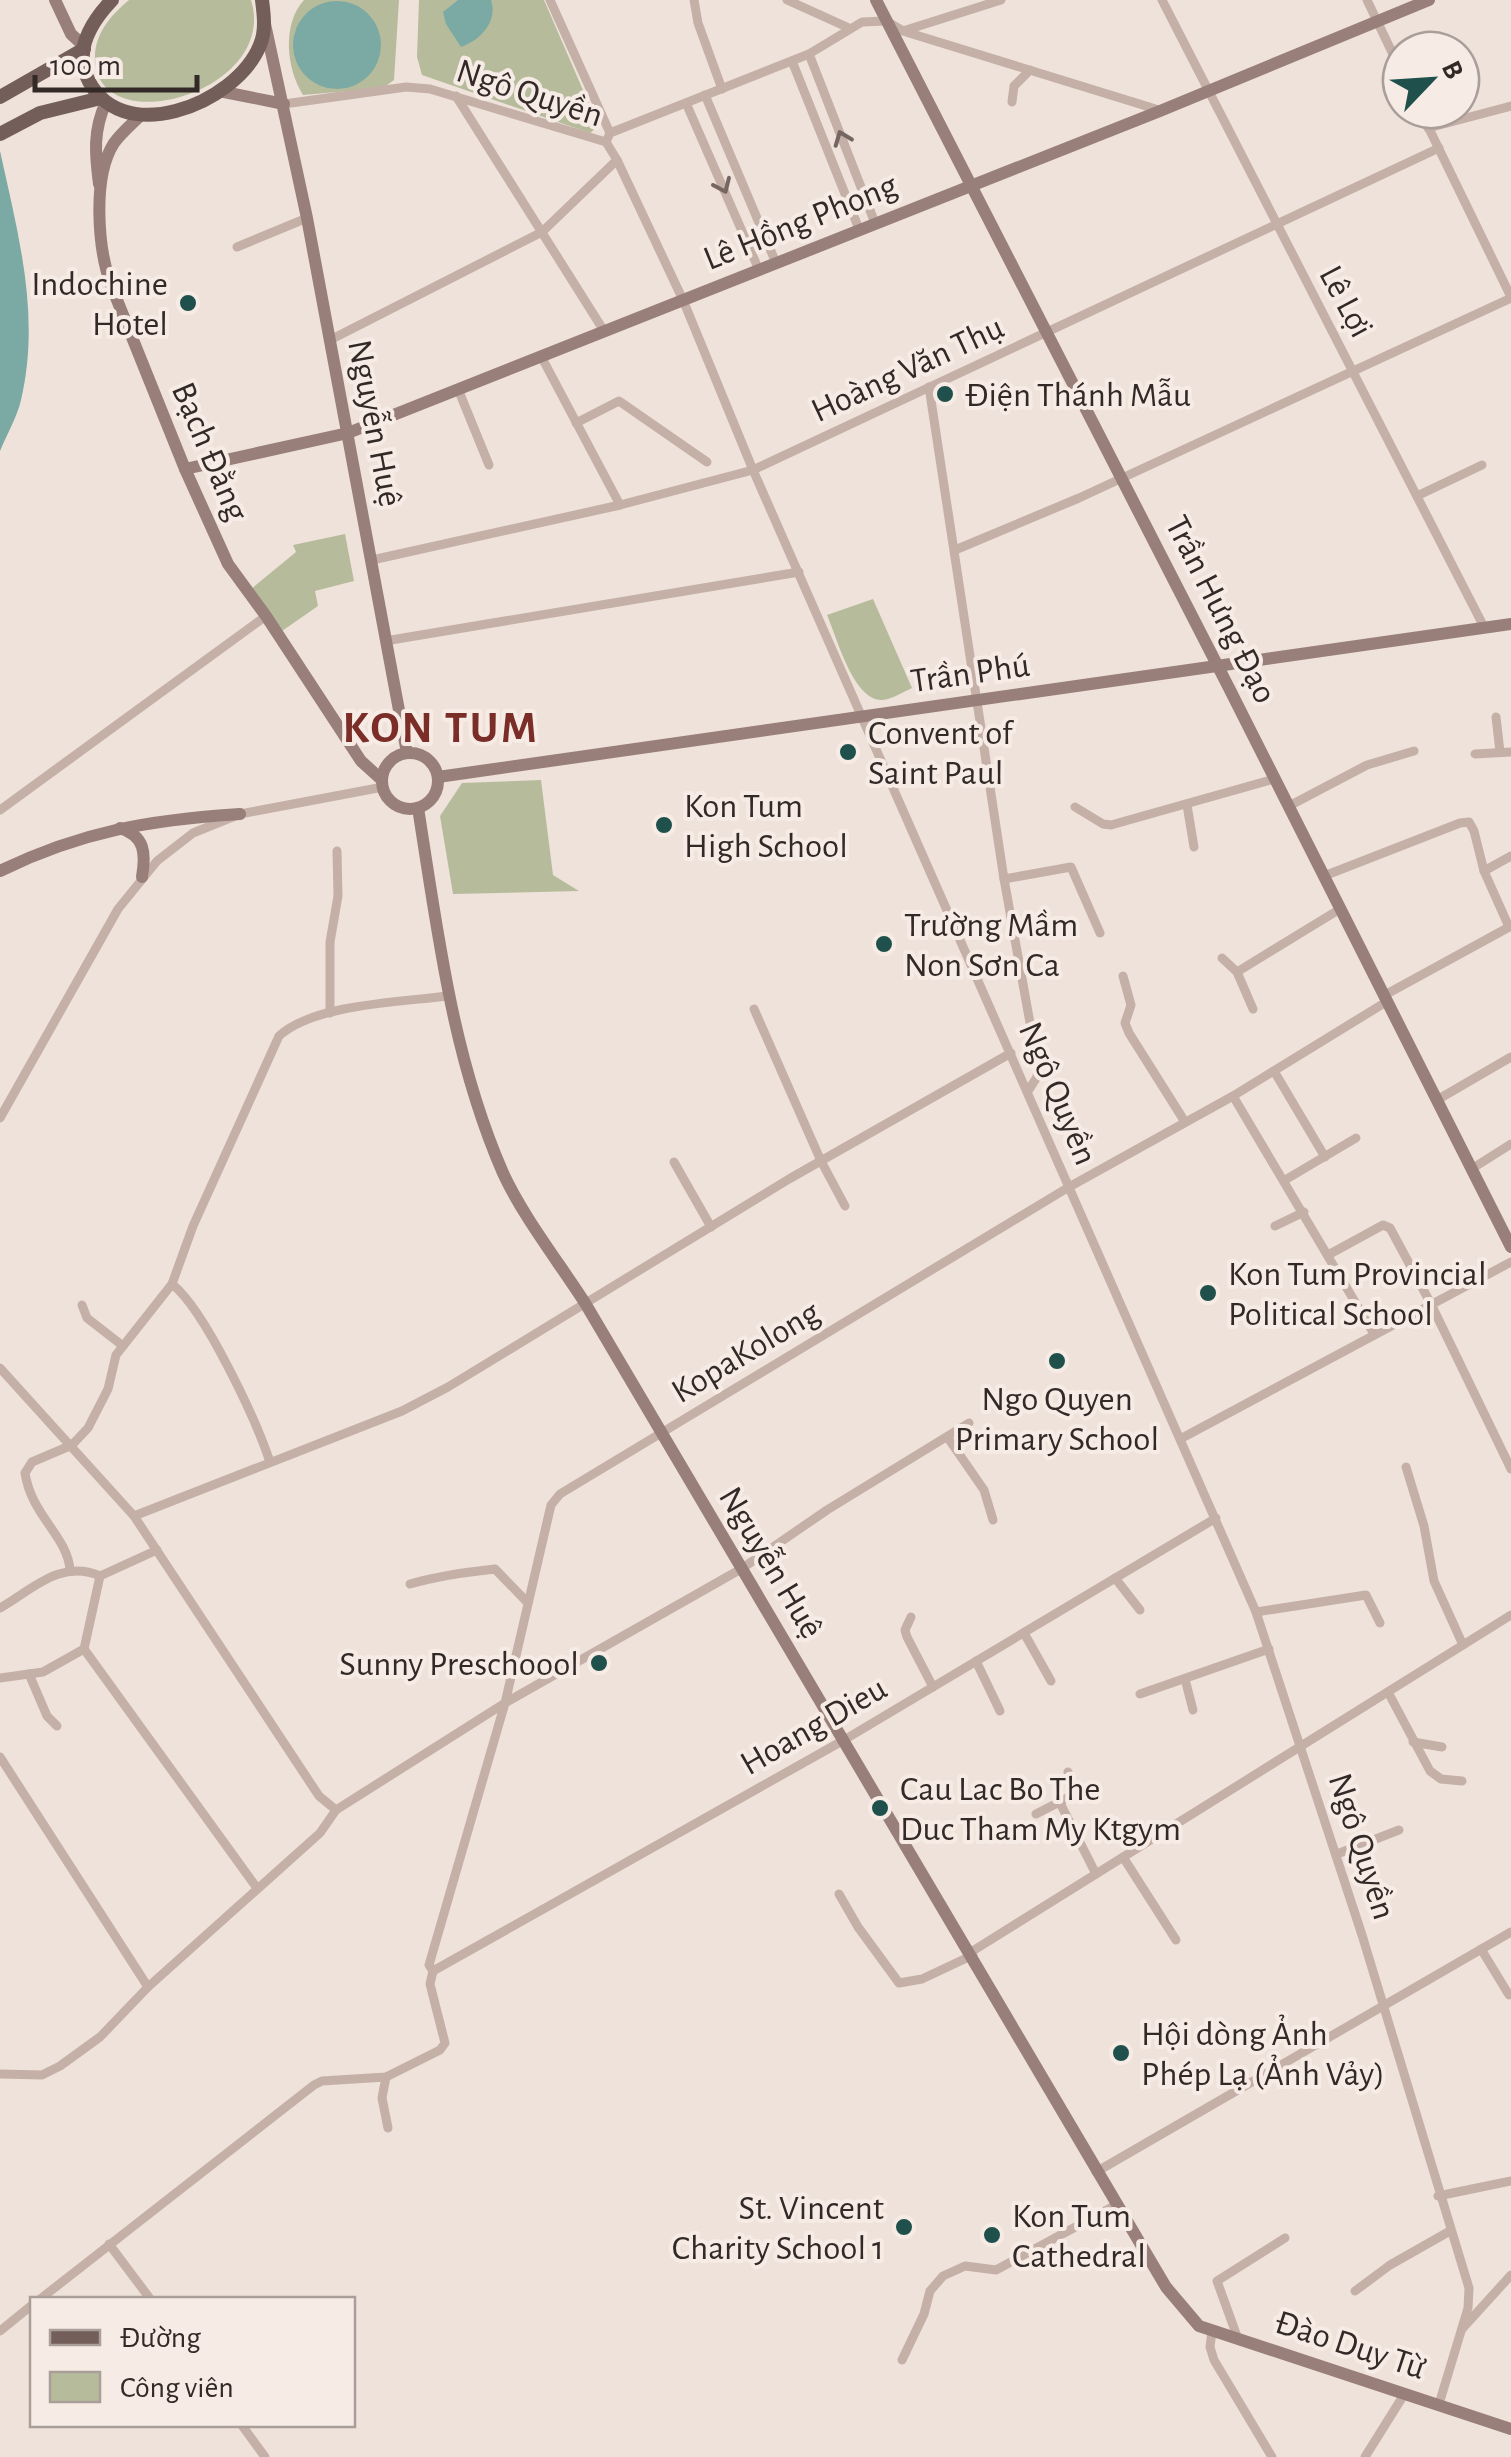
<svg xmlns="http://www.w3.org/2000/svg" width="1511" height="2457" font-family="'Alegreya Sans',sans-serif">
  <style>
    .green { fill: #b6bc9b }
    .water { fill: #7ba9a4 }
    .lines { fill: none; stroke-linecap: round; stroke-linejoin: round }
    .street { stroke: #c5b0a7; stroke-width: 9 }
    .secondary { stroke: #997f79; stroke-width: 12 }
    .primary { stroke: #735e59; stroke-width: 14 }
    .oneway { stroke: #756661 }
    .poi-dot { fill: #20504c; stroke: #f7ece5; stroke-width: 4 }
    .labels { text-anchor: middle; stroke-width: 8; stroke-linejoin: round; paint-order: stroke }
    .street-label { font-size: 35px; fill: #332927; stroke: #f7ece5 }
    .poi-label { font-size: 35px; fill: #332927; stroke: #f7ece5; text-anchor: start }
    .district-label { font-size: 45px; font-weight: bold; letter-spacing: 2.5px; fill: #7a2e27; stroke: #f7ece5 }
  </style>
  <rect width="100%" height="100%" fill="#efe2da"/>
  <!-- green -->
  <g class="green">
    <path d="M129,0H251C280,93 94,144 95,57C95,33 112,14 129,0Z"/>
    <path d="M304,0H399L394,80L383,88L303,95C286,68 282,24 304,0Z"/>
    <polygon points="419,0 544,0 596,120 595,129 590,133 422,75 417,57"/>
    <polygon points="345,534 354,581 315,591 318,606 282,631 251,589 296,552 293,545"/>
    <path d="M873,599L912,688C903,692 891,700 881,700C853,699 837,638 827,615Z"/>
    <polygon points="541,780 553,875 579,891 453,894 440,816 462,783"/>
  </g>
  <!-- water -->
  <g class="water">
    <path d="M458,0H491C498,21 481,40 461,47L446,24L443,12Z"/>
    <circle cx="337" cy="45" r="44"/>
    <path d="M0,151C18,234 41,315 21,400C17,417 7,434 0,451Z"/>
  </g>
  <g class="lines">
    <!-- street -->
    <g class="street">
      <polyline points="550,0 610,133"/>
      <polyline points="694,0 698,23 722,89"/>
      <polyline points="787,0 849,28"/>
      <polyline points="1162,0 1484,627"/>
      <polyline points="1367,0 1401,71"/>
      <polyline points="906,32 1159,110"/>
      <polyline points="809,54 875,223"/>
      <polyline points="792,61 859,229"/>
      <polyline points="705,95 776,263"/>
      <polyline points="456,96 604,331"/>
      <polyline points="1012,102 1014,86 1030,70"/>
      <polyline points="686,103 759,270"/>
      <polyline points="284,104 406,87 430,89 606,142 617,160 683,300 753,470 1256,1612 1362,1935 1469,2288 1468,2308 1439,2404"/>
      <polyline points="1420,110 1511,297"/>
      <polyline points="1428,128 1511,106"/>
      <polyline points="606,142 610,133 809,54 862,22 886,21 903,31 1001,0"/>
      <polyline points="237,247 307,218"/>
      <polyline points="330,340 542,232 617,160"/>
      <polyline points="541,356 620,505"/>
      <polyline points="929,387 1004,879 1038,1067 1037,1077 1028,1091"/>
      <polyline points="458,389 489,465"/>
      <polyline points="576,423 619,401 707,462"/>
      <polyline points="1417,496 1482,465"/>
      <polyline points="955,550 1079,498 1511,298"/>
      <polyline points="372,560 620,505 753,470 1439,148"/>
      <polyline points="385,641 799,572"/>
      <polyline points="1496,717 1500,752"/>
      <polyline points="1475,754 1511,752"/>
      <polyline points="1187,805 1194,847"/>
      <polyline points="1289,806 1367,765 1414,751"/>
      <polyline points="1075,807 1103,824 1111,825 1274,779"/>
      <polyline points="0,810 266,616"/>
      <polyline points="1484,871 1511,856"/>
      <polyline points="1324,876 1460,823 1469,822 1474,831 1484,871 1509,927"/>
      <polyline points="1004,879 1071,867 1100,933"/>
      <polyline points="1222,958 1237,972 1253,1009"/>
      <polyline points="1237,972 1340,909"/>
      <polyline points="1123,976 1131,1005 1125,1023 1129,1033 1185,1122"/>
      <polyline points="1383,996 1511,926"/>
      <polyline points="754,1009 821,1161 845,1206"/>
      <polyline points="330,1013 330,942 338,896 337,851"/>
      <polyline points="1274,1071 1325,1157"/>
      <polyline points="1233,1096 1374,1334"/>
      <polyline points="1437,1100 1511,1057"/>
      <polyline points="0,1118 118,909 157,861 193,833 240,814 383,787"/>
      <polyline points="674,1162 711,1227"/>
      <polyline points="1473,1168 1511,1144"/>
      <polyline points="1285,1180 1356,1138"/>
      <polyline points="1275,1226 1304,1212"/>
      <polyline points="1328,1255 1383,1225 1390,1228 1431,1304 1511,1469"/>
      <path d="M172,1284C205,1310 256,1420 270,1462"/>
      <polyline points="82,1305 87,1318 123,1346"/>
      <polyline points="0,1368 134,1516 319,1796 336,1810"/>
      <polyline points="948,1438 984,1490 993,1520"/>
      <polyline points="1182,1438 1511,1262"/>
      <polyline points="1406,1467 1424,1526 1434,1581 1463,1645"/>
      <polyline points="134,1516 402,1411 448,1387 789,1179 1011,1053"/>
      <path d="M70,1570C68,1537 31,1515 25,1473L32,1462L72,1445L88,1428L108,1389L116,1355L172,1284L193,1226L279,1036C314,1004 401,1002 448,996"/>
      <polyline points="1115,1578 1140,1610"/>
      <path d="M410,1584C438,1576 466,1572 495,1569L528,1603"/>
      <path d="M0,1608C33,1589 61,1559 100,1576"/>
      <polyline points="1256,1612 1366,1595 1380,1623"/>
      <polyline points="911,1617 905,1630 907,1637 933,1687"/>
      <polyline points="1024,1633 1051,1681"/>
      <polyline points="84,1649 257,1888"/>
      <polyline points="976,1661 1000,1711"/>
      <polyline points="29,1674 47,1716 57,1726"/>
      <polyline points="0,1678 43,1672 84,1649 100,1576 157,1550"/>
      <polyline points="1185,1679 1193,1710"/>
      <polyline points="1388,1692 1430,1771 1441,1779 1462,1781"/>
      <polyline points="1140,1694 1269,1649"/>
      <polyline points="1413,1742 1442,1747"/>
      <polyline points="0,1757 148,1987"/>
      <polyline points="1060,1803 1096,1874"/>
      <polyline points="1036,1814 1077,1793 1068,1772"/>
      <polyline points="1337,1854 1399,1830"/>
      <polyline points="1123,1857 1176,1940"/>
      <polyline points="839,1894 858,1927 899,1983 922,1979 973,1955"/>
      <polyline points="1481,1949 1509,1995"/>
      <polyline points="971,1952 1511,1615"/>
      <polyline points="433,1971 844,1740 1216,1518"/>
      <polyline points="0,2074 42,2075 60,2066 100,2037 148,1987 320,1833 336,1810 505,1703 741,1569 827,1510 969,1423"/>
      <polyline points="386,2077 382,2098 388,2128"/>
      <polyline points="1096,2172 1511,1932"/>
      <polyline points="1438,2196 1511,2181"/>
      <polyline points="109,2244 151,2300"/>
      <polyline points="1355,2291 1390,2265 1450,2231"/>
      <polyline points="39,2300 314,2085 322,2081 386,2077 440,2050 445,2043 430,1984 433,1971 429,1965 505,1703 551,1505 560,1494 1069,1187 1233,1096 1386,1002"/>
      <polyline points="1462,2329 1511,2275"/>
      <polyline points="0,2331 32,2305"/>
      <polyline points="1212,2331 1210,2347 1214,2360 1272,2457"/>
      <polyline points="1238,2339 1217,2281 1285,2238"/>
      <polyline points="902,2360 924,2314 930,2291 943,2276 965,2266 996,2270 1116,2205"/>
      <polyline points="241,2424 265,2457"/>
      <polyline points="1365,2457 1405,2393"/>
    </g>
    <!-- secondary -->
    <g class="secondary">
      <polyline points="55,0 71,34 84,46"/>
      <polyline points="876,0 1229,688 1511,1247"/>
      <polyline points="265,24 307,218 407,753"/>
      <polyline points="219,91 284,104"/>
      <path d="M142,114C133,123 122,132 114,143C92,177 98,249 111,285L185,469L228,564L266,616L361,761L382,780"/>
      <path d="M99,184C95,153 93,131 106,102"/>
      <polyline points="185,469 348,433 1160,111 1429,0"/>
      <circle cx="410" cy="781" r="28"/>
      <polyline points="438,777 1511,624"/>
      <path d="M418,808C438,933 452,1056 503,1173C522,1215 560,1264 585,1303L1166,2287L1199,2326L1511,2429"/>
      <path d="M120,828C145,836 146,853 142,877"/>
      <path d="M0,871C82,831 150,820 240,814"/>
    </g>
    <!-- primary -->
    <g class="primary">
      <path d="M112,0C93,20 75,47 86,75C117,151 236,105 260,45C266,31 264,15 262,0"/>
      <polyline points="0,97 84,49"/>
      <polyline points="0,134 40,113 101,98"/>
    </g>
  </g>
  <!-- one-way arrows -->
  <defs><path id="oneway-chevron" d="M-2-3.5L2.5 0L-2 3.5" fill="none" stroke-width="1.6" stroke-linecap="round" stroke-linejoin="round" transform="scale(2.5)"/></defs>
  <g class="oneway">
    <use href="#oneway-chevron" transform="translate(842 138) rotate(-111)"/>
    <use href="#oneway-chevron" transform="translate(723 186) rotate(66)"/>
  </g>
  <!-- markers -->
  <g class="poi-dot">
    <circle cx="188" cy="303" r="10"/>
    <circle cx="945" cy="394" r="10"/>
    <circle cx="848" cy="752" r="10"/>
    <circle cx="664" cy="825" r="10"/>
    <circle cx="884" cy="944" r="10"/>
    <circle cx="1208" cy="1293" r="10"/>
    <circle cx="1057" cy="1361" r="10"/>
    <circle cx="599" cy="1663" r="10"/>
    <circle cx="880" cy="1808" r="10"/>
    <circle cx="1121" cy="2053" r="10"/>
    <circle cx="904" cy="2227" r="10"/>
    <circle cx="992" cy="2235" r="10"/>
  </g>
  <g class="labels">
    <!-- street labels -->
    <g class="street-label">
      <text transform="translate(530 92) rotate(18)" y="12">Ngô Quyền</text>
      <text transform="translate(800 221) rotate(-22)" y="12">Lê Hồng Phong</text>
      <text transform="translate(1347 301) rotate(62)" y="12">Lê Lợi</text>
      <text transform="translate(907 368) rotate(-25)" y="12">Hoàng Văn Thụ</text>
      <text transform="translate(376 423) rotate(79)" y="12">Nguyễn Huệ</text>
      <text transform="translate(211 451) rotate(67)" y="12">Bạch Đằng</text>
      <text transform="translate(1222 609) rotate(63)" y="12">Trần Hưng Đạo</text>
      <text transform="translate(970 672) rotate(-8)" y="12">Trần Phú</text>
      <text transform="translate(1059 1093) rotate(67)" y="12">Ngô Quyền</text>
      <text transform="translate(745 1351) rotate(-31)" y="12">KopaKolong</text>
      <text transform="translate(772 1562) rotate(59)" y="12">Nguyễn Huệ</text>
      <text transform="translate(813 1725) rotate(-30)" y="12">Hoang Dieu</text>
      <text transform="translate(1363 1846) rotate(72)" y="12">Ngô Quyền</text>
      <text transform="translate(1351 2344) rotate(18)" y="12">Đào Duy Từ</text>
    </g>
    <!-- poi labels -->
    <g class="poi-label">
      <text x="168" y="295" text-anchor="end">Indochine<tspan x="168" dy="40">Hotel</tspan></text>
      <text x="965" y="406">Điện Thánh Mẫu</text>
      <text x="868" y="744">Convent of<tspan x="868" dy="40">Saint Paul</tspan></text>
      <text x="684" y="817">Kon Tum<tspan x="684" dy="40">High School</tspan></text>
      <text x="904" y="936">Trường Mầm<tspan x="904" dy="40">Non Sơn Ca</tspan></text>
      <text x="1228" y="1285">Kon Tum Provincial<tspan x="1228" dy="40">Political School</tspan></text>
      <text x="1057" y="1410" text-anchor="middle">Ngo Quyen<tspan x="1057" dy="40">Primary School</tspan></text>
      <text x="579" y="1675" text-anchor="end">Sunny Preschoool</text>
      <text x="900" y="1800">Cau Lac Bo The<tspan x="900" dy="40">Duc Tham My Ktgym</tspan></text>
      <text x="1141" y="2045">Hội dòng Ảnh<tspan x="1141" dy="40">Phép Lạ (Ảnh Vảy)</tspan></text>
      <text x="884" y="2219" text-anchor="end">St. Vincent<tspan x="884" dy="40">Charity School 1</tspan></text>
      <text x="1012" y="2227">Kon Tum<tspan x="1012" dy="40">Cathedral</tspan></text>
    </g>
    <!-- district labels -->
    <g class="district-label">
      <text x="441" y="742">KON TUM</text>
    </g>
  </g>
  <!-- legend -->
  <rect x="30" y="2297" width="325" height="130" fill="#f7ece5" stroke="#a99e99" stroke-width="2.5"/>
  <rect x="50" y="2330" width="50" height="15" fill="#735e59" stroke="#a99e99" stroke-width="2.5"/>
  <text x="120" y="2347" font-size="30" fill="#332927">Đường</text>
  <rect x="50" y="2372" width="50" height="30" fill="#b6bc9b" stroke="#a99e99" stroke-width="2.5"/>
  <text x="120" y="2397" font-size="30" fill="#332927">Công viên</text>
  <!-- north arrow -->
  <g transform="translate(1431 80) rotate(65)"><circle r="48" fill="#f7ece5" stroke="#a99e99" stroke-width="2.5"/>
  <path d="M0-8L18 38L0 25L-18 38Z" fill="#20504c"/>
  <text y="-15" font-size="28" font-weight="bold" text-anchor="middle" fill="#332927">B</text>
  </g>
  <!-- scale -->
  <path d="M35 75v15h162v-15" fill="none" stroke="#332927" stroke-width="5"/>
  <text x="50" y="75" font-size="30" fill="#332927" stroke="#f7ece5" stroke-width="8" paint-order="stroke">100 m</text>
</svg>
